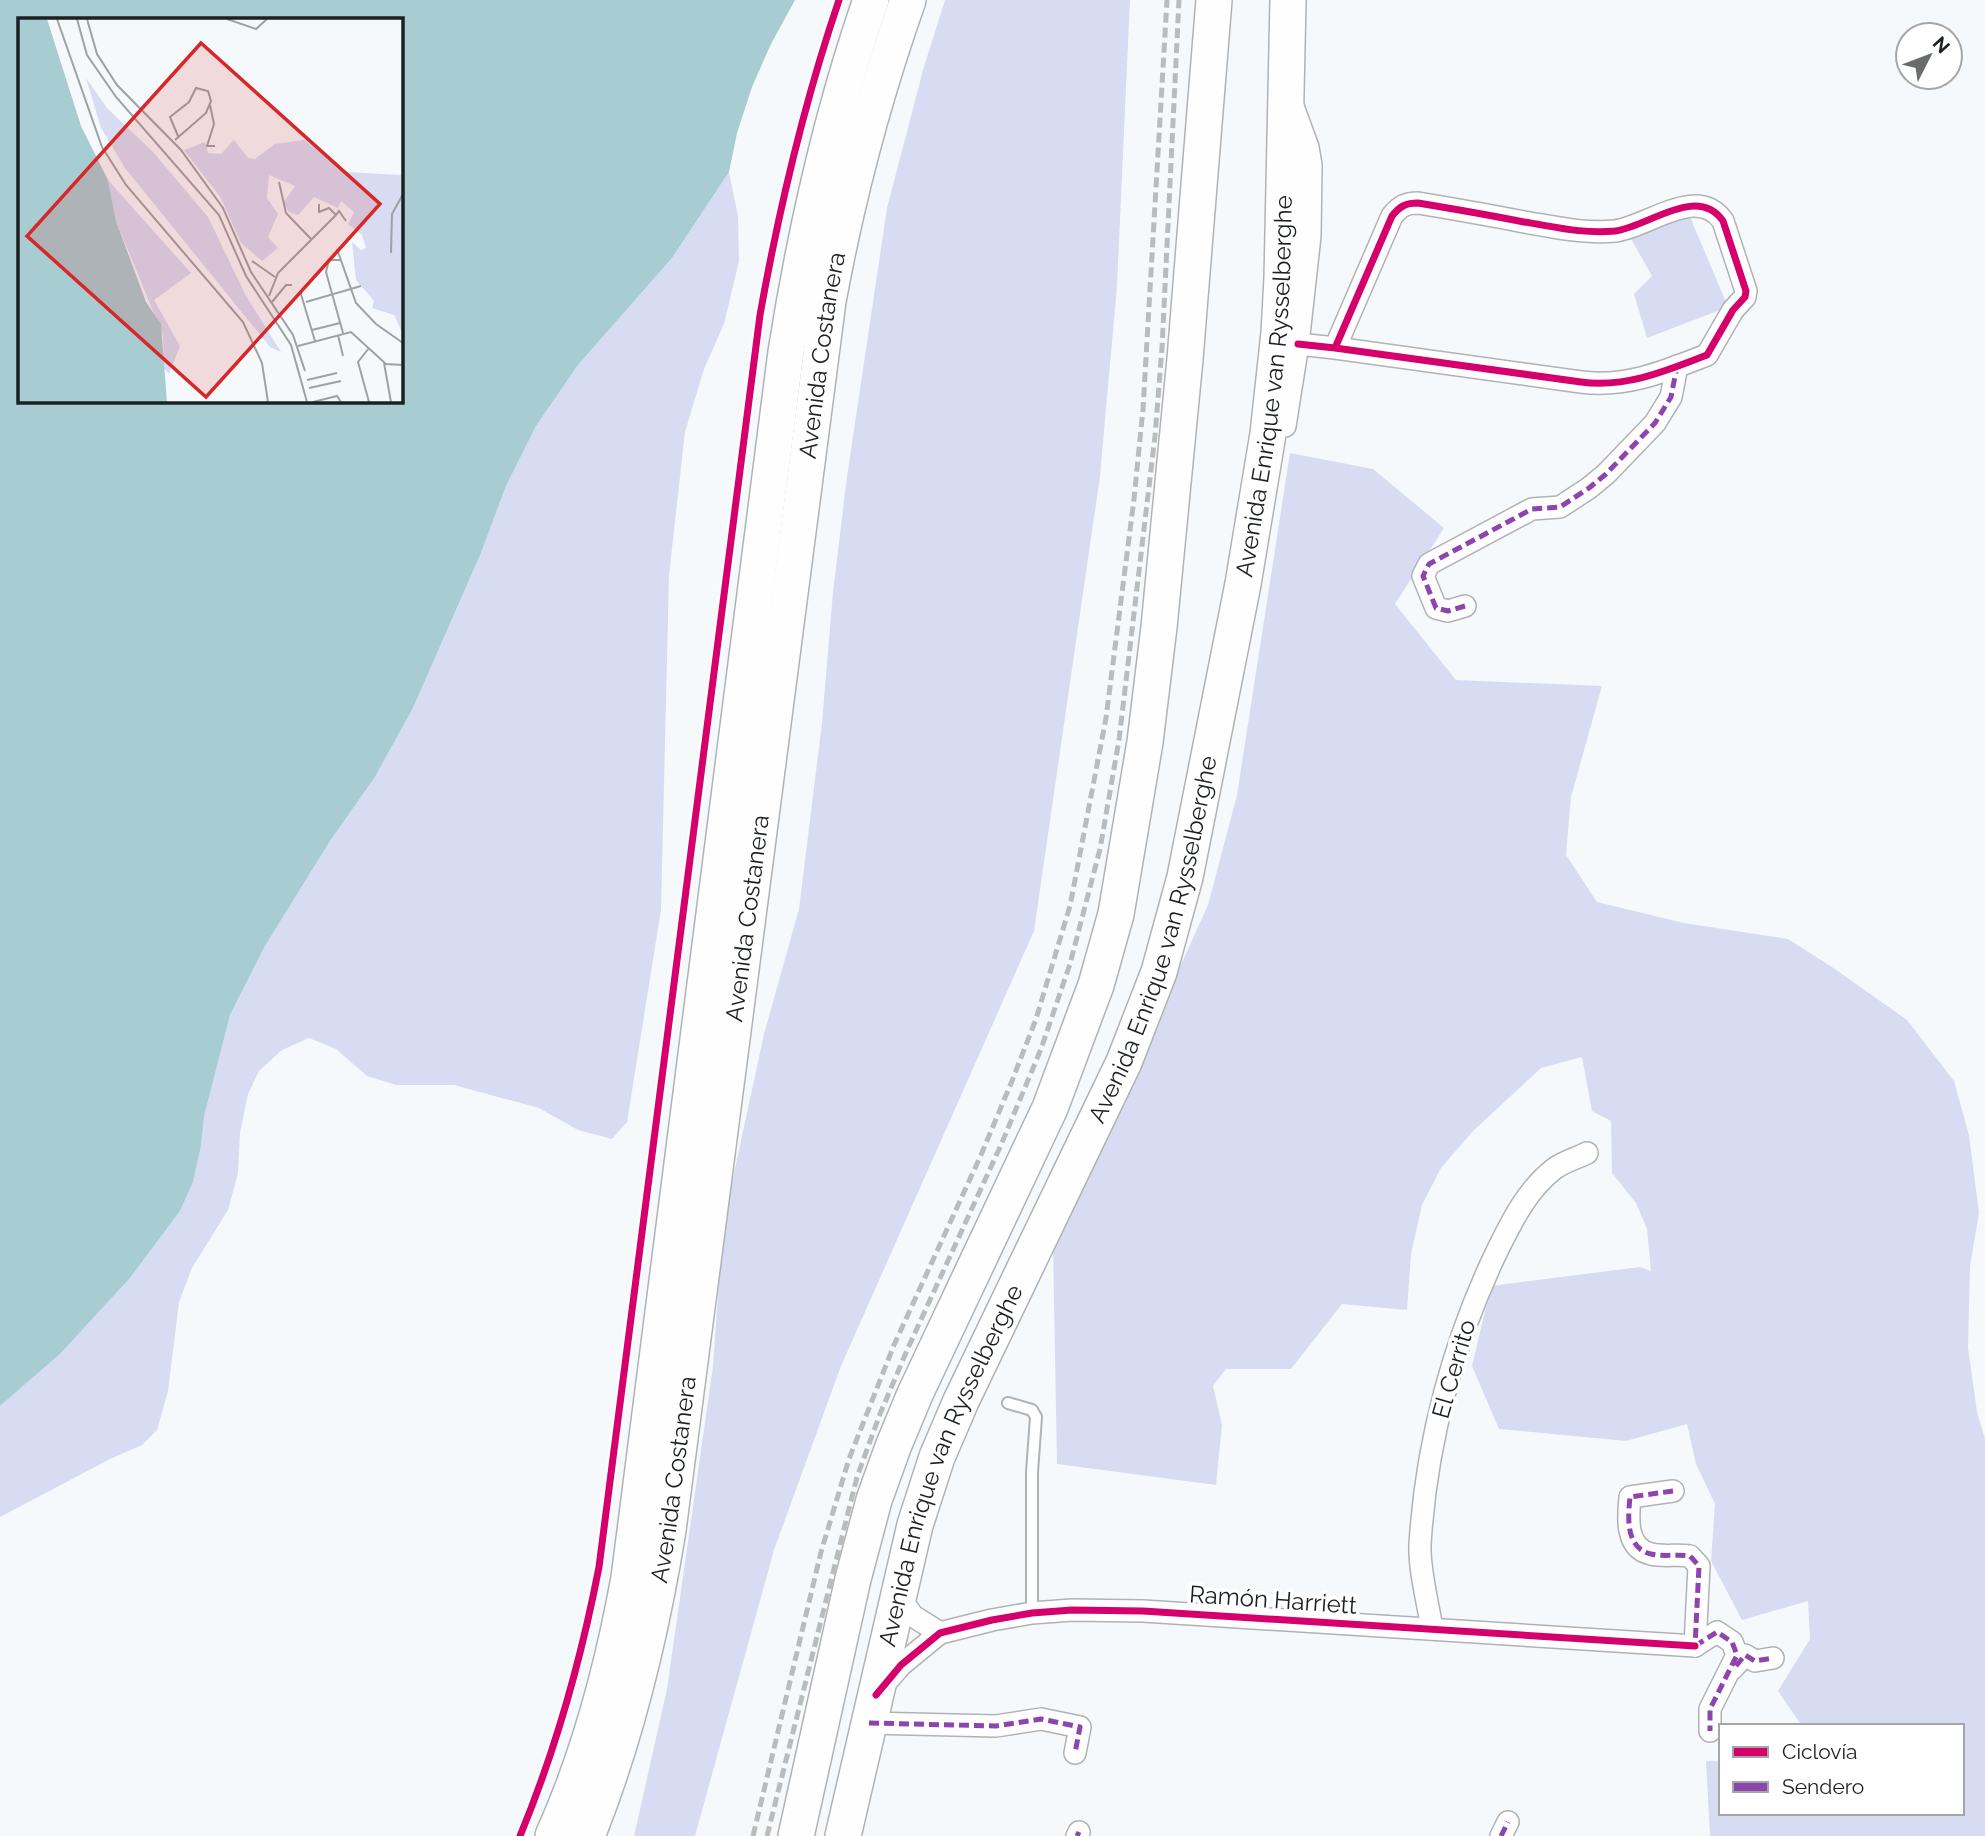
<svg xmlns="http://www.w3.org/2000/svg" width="1985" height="1836" font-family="Raleway,sans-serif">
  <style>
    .green { fill: #d7dcf2 }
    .water { fill: #a7ccd1; fill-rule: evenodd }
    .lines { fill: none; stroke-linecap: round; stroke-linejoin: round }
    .lane-casing { stroke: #b0b2b4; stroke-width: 14 }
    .street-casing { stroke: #b0b2b4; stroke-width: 24 }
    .primary-casing { stroke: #b0b2b4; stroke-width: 38 }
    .lane { stroke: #fefeff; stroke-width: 10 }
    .street { stroke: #fefeff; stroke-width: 21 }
    .primary { stroke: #fefeff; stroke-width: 35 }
    .rail { stroke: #babbbb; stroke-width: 5; stroke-dasharray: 10 5; stroke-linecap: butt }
    .quiet { stroke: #8e44ad; stroke-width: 5; stroke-dasharray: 10 5; stroke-linecap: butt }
    .cycleway-casing { stroke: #fff; stroke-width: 11 }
    .cycleway { stroke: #d6006c; stroke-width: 7 }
    .labels { text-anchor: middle; stroke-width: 7; stroke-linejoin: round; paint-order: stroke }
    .street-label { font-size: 24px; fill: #1d2022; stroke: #fff }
    .inset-road { fill: none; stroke: #9fa2a5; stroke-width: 2 }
    .view { fill: #d62828; fill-opacity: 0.15; stroke: #d62828; stroke-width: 3.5 }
    .inset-edge { fill: none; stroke: #1d2022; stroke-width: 3.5 }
  </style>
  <rect width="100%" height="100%" fill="#f6f9fc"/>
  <!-- green -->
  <g class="green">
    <polygon points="945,0 1130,0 1117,286 1100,476 1034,931 841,1366 774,1550 695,1836 634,1836 667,1689 713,1366 723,1224 764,1034 799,909 822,723 833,592 847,477 887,208 923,70"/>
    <polygon points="729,172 738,216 739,261 724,324 704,369 685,432 669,575 661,910 627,1122 612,1139 578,1130 539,1108 454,1085 396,1085 367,1076 336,1049 309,1038 282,1050 259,1071 248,1094 240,1133 238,1173 228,1210 192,1268 179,1302 168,1391 157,1430 142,1445 110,1459 0,1517 0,1406 60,1354 130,1278 180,1211 193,1182 201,1146 204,1117 230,1015 265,946 330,841 375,777 413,708 481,553 506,486 536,426 578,365 672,258"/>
    <polygon points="1683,200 1728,307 1647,338 1634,294 1652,276 1626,230"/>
    <polygon points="1290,453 1373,469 1444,528 1395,604 1456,680 1602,686 1571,797 1566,855 1597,902 1684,923 1788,939 1832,967 1907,1020 1954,1081 1969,1135 1979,1213 1970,1266 1968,1348 1977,1412 1985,1439 1985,1836 1710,1836 1706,1761 1721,1761 1721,1813 1962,1813 1962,1726 1802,1726 1778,1691 1810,1639 1808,1601 1742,1620 1711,1561 1715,1504 1696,1464 1687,1424 1626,1441 1499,1429 1472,1366 1491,1286 1640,1267 1651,1271 1647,1229 1636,1203 1612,1173 1611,1121 1592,1111 1582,1057 1541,1068 1473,1131 1441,1168 1422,1205 1411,1254 1407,1310 1342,1304 1291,1369 1226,1369 1213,1386 1222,1425 1216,1485 1057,1464 1053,1247 1208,905 1237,795"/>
  </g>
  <!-- water -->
  <path class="water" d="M0,0H795L771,44L752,87L737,133L729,172L672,258L578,365L536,426L506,486L481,553L413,708L375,777L330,841L265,946L230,1015L204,1117L201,1146L193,1182L180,1211L130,1278L60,1354L0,1406ZM19,19H401V401H19Z"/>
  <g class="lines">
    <defs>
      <polyline id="lane" points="1008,1403 1032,1410 1036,1417 1032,1472 1032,1613"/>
      <g id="street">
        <path d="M1298,344L1335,348L1581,382C1626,388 1666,371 1707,355L1733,310L1745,297L1746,291L1723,221C1697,184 1648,227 1615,231C1582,234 1556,227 1524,222C1489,215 1454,209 1418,203C1406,203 1400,206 1392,216L1335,348"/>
        <polyline points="1285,426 1298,344 1310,236 1311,165 1308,147 1293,106"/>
        <polyline points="1465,606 1448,611 1436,608 1423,576 1429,564 1532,509 1560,507 1589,488 1606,474 1655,423 1671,397 1677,366"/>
        <path d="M1673,1491L1630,1497C1628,1517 1625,1548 1651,1554C1663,1557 1677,1554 1690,1556L1699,1566L1695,1646"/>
        <polyline points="900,1598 913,1616 940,1633"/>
        <path d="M1432,1629C1428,1603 1419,1570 1420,1545C1426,1442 1454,1339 1499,1247C1513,1219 1528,1189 1554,1169C1563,1162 1577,1158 1587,1153"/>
        <polyline points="1695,1646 1717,1632 1732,1642 1737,1655 1710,1709 1710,1731"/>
        <polyline points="1732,1669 1745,1655 1755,1661 1773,1658"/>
        <polyline points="882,1687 901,1665 940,1633 992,1620 1032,1613 1072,1610 1143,1611 1695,1646"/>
        <polyline points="869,1723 996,1726 1041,1719 1080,1727 1075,1753"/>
        <polyline points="1077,1836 1079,1832"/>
        <polyline points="1501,1836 1508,1822"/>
      </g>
      <g id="primary">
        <path d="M553,1836C590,1754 613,1666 629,1578L786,352C805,232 831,115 871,0"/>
        <path id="s1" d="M587,1836C627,1736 651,1635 668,1530L828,301C847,198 873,99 908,0"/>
        <polyline points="796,1836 853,1579 874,1500 893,1447 915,1394 1050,1108 1096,985 1116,914 1145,742 1159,627 1185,359 1214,0"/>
        <path id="s2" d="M843,1836L915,1525L937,1457L961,1401L1124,1062L1159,972L1185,877L1243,584L1268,434L1279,333L1282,278L1288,0"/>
      </g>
    </defs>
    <!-- lane casing -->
    <use href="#lane" class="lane-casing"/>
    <!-- street casing -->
    <use href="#street" class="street-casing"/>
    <!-- primary casing -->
    <use href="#primary" class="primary-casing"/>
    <!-- lane -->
    <use href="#lane" class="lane"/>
    <!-- street -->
    <use href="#street" class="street"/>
    <!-- primary -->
    <use href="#primary" class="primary"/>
    <!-- rail -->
    <g class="rail">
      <polyline points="753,1836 821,1552 849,1459 894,1345 981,1155 1012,1081 1036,1019 1070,906 1106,718 1134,499 1143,409 1167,0"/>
      <polyline points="767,1836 857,1477 880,1414 908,1348 1001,1145 1041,1049 1070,964 1100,849 1119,740 1155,436 1162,348 1179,0"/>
    </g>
    <!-- quiet -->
    <g class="quiet">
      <polyline points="1465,606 1448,611 1436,608 1423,576 1429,564 1532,509 1560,507 1589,488 1606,474 1655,423 1671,397 1677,366"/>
      <path d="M1673,1491L1630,1497C1628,1517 1625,1548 1651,1554C1663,1557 1677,1554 1690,1556L1699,1566L1695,1646"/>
      <polyline points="1695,1646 1717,1632 1732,1642 1737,1655 1710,1709 1710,1731"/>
      <polyline points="1736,1666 1745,1655 1755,1661 1773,1658"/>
      <polyline points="869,1723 996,1726 1041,1719 1080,1727 1075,1753"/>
      <polyline points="1077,1836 1079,1832"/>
      <polyline points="1501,1836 1508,1822"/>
    </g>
    <defs>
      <g id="cycleway">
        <path d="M1298,344L1335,348L1581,382C1626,388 1666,371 1707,355L1733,310L1745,297L1746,291L1723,221C1697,184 1648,227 1615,231C1582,234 1556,227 1524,222C1489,215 1454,209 1418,203C1406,203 1400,206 1392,216L1335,348"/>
        <polyline points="876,1695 901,1665 940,1633 992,1620 1032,1613 1072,1610 1143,1611 1695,1646"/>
        <path d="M520,1836C556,1749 581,1660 599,1567L760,315C779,209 804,103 839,0"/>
      </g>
    </defs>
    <!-- cycleway casing -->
    <use href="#cycleway" class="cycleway-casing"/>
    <!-- cycleway -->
    <use href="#cycleway" class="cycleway"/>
  </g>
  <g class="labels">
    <!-- street labels -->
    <g class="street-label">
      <text dy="8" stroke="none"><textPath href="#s1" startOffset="1502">Avenida Costanera</textPath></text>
      <text dy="8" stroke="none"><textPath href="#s2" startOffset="1521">Avenida Enrique van Rysselberghe</textPath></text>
      <text dy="8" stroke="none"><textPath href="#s1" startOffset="934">Avenida Costanera</textPath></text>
      <text dy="8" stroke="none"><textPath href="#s2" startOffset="954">Avenida Enrique van Rysselberghe</textPath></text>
      <text transform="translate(1454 1369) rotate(-74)" y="8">El Cerrito</text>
      <text dy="8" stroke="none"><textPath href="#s2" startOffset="387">Avenida Enrique van Rysselberghe</textPath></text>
      <text dy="8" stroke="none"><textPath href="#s1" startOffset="368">Avenida Costanera</textPath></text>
      <text transform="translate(1273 1600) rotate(4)" y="8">Ramón Harriett</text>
    </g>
  </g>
  <!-- overview -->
  <g transform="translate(18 18)">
    <rect width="385" height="385" fill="#f6f9fc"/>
    <path d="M68,60L89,90L135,134L190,199L228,278L263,334L252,329L107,150L83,110ZM216,122L230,140L237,141L257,126L286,122L329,154L383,157L384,314L376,297L354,290L356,283L338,262L334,224L343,232L348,230L344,217L330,206L336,194L323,183L320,190L296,179L280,197L271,194L265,185L277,168L251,157L249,180L260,196L250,219L260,230L244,243L223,225L203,180L166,132L187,124L190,135L203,136ZM90,162L173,255L136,282L162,328L151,356L146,350L145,317L98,203Z" fill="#d7dcf2"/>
    <path d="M0,1H29L63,108L90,162L98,203L128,284L143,306L149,384H0Z" fill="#a7ccd1"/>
    <path class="inset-road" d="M39,1L84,129L108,167L225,304L244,345L250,384M59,1L69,37L98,79L201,197L228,258L273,327L289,384M69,1L79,36L99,67L163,132L205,190L233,254L275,317L287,353M209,1L238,11L249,1M192,87L196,106L189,128H197M157,122L188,95L193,83L190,73L178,70L171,84L152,99L160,118M261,164L268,195L293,221M301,186V194L311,190L318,197L321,193L328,203M319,231L338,285L358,306L385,325M373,235L374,196L385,176M322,242H311L308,254L325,315M234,243L257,259M282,273L297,323M251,278L260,255L318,197M254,284L268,267H274M288,284L343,268M294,312L322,305M320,317L325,338M280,328L333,314L368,346L385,347M366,345L373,384M289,362L319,355M291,370L323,363M295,384L319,378L323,384M351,384L340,344L351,330"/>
    <path class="view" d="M183,25L362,186L188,379L9,218Z"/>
    <rect width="385" height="385" class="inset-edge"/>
  </g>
  <!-- legend -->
  <rect x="1719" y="1724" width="245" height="91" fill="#ffffff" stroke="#a5a6a7" stroke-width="2"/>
  <rect x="1733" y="1747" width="35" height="10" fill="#d6006c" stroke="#a5a6a7" stroke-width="2"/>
  <text x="1782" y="1759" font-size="21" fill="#1d2022">Ciclovía</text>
  <rect x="1733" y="1782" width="35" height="10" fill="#8e44ad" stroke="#a5a6a7" stroke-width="2"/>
  <text x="1782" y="1794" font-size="21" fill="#1d2022">Sendero</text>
  <!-- north arrow -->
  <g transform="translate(1929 56) rotate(48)"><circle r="33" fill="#ffffff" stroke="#a5a6a7" stroke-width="2"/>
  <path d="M0-5L12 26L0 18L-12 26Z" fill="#696c6e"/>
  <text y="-10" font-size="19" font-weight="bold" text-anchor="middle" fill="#1d2022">N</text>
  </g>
</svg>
